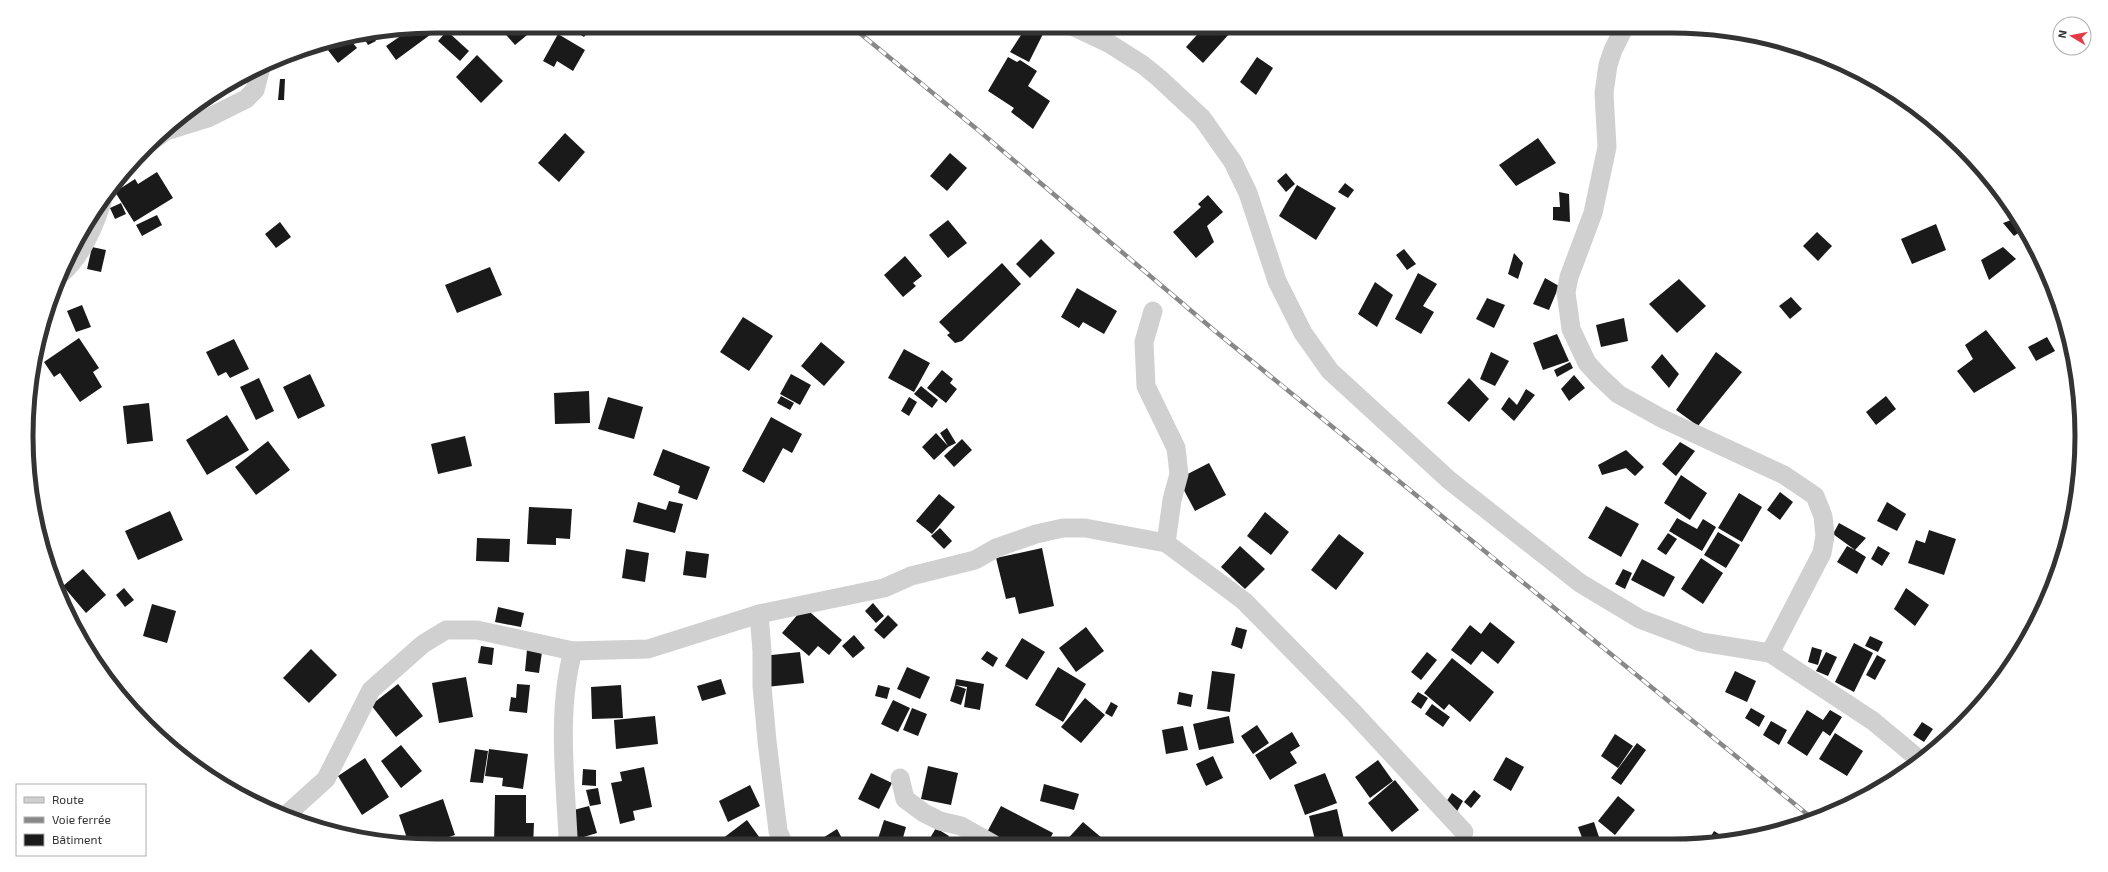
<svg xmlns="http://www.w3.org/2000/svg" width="2108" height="872" font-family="'Exo 2',sans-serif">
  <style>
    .building { fill: #1a1a1a }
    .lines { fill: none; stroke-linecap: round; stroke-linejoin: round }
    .minor { stroke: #d0d0d0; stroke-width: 19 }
    .rail-casing { stroke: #888; stroke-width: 4.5 }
    .rail { stroke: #fff; stroke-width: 3; stroke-dasharray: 9; stroke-linecap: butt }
    .rim { fill: none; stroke: #333; stroke-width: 5 }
  </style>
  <rect width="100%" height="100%" fill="#fff"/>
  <!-- building -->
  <g class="building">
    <polygon points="492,26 538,26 515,45 500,28 496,31"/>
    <polygon points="542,26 554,26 547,32"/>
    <polygon points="567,26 592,26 584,37"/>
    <polygon points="1027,26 1043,26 1046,28 1029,62 1010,52"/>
    <polygon points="1155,26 1170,26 1166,33"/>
    <polygon points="1205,26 1222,26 1230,33 1203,63 1186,47"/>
    <polygon points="430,27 434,32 396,60 386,46 405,33 402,29"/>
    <polygon points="447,31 469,51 460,61 438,41"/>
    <polygon points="558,34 585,50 573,71 557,61 554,67 543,61"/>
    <polygon points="347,36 357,48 338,63 324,45 330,41"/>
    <polygon points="373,36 376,41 368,45 365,40"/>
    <polygon points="477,55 503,81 481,103 456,77"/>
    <polygon points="1008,57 1017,62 1020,60 1037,71 1028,86 1050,101 1033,129 1011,112 1014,108 988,91"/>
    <polygon points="1257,57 1273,68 1256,95 1240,82"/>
    <polygon points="280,79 285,79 284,100 278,100"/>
    <polygon points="565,133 585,152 559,182 538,163"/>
    <polygon points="1538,138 1556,163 1516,186 1499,165"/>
    <polygon points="950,153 967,168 947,191 930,176"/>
    <polygon points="157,172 173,198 134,222 115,192 135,179 138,184"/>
    <polygon points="1286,173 1295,184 1286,192 1277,181"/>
    <polygon points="1345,183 1354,190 1348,198 1338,192"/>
    <polygon points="1297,185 1336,208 1316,240 1279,216"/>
    <polygon points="1559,192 1569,194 1570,222 1553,220 1553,207 1560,207"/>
    <polygon points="1208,195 1223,212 1207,226 1214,242 1196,258 1173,232 1201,207 1198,204"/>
    <polygon points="121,203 126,214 115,219 110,208"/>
    <polygon points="157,215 162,225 142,236 136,225"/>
    <polygon points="2017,218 2024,229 2014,236 2003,223"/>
    <polygon points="948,220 967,243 948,258 929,235"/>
    <polygon points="280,222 291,237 276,248 265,234"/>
    <polygon points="1936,224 1946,250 1912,264 1901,239"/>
    <polygon points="2024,230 2040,254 2042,262 2022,232"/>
    <polygon points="1817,232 1832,246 1818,261 1803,246"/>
    <polygon points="1041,239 1055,253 1030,278 1016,264"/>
    <polygon points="92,247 106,250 101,272 87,269"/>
    <polygon points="2003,247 2016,259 1989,280 1981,260"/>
    <polygon points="1404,249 1416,264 1407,270 1396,255"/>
    <polygon points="1514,253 1523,263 1518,279 1508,274"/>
    <polygon points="905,256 922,276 913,283 916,286 903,297 884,275"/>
    <polygon points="1002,263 1021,284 962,341 955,343 947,335 950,333 939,322"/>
    <polygon points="490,267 502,295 457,313 445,285"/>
    <polygon points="1418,273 1437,284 1423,306 1434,312 1421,334 1395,319"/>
    <polygon points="1545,278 1559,286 1549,310 1533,304"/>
    <polygon points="1679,279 1706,306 1677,333 1649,304"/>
    <polygon points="1375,282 1393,295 1377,327 1358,314"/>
    <polygon points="1077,288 1117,311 1104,334 1083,322 1079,328 1061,317"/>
    <polygon points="1791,297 1802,309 1790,319 1779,306"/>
    <polygon points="1487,298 1505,305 1494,328 1476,319"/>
    <polygon points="82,305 91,327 76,332 67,311"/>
    <polygon points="743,317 773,336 749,371 720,352"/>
    <polygon points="1624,318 1628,341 1601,347 1596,325"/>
    <polygon points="1986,330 2016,368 1974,393 1957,371 1973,359 1965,345"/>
    <polygon points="1557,334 1569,361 1543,370 1533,343"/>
    <polygon points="2047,337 2055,351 2036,361 2028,347"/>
    <polygon points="79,338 99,368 93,372 102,387 80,402 60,373 54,377 44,362"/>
    <polygon points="234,339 249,369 230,378 226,372 218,376 206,352"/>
    <polygon points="821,342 845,362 824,386 801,366"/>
    <polygon points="904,349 930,363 914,392 888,378"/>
    <polygon points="1491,352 1509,361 1495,386 1480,379"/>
    <polygon points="1716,352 1742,372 1698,426 1676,410"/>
    <polygon points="1662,354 1679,374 1669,388 1651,367"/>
    <polygon points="1570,362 1573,368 1557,377 1554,370"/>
    <polygon points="942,370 953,379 950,383 957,389 946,403 927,388"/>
    <polygon points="310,374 325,406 298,419 283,387"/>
    <polygon points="791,374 811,385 800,405 780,394"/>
    <polygon points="1574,375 1585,388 1569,401 1561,389"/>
    <polygon points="259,378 274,411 256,420 240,387"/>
    <polygon points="1469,378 1489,399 1469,422 1447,403"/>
    <polygon points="921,386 938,400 932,408 914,394"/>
    <polygon points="1526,389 1535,395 1514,421 1501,409 1509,397 1517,405"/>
    <polygon points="589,391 590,423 555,424 554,393"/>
    <polygon points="781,396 794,403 790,410 777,403"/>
    <polygon points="1886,396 1896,409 1876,425 1866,412"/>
    <polygon points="608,397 643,407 634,439 598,429"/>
    <polygon points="909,397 917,402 909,416 901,411"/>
    <polygon points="149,403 153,441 127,444 123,406"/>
    <polygon points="227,415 249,450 207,475 186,440"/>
    <polygon points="771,417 802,434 792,453 783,448 764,483 742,471"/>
    <polygon points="947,428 956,443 948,447 934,460 922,447 936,433 948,446 940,433"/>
    <polygon points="465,436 472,466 438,474 431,444"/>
    <polygon points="962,439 972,450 954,467 944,456"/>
    <polygon points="268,441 290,470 256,495 235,467"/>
    <polygon points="1680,442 1695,451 1676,476 1662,464"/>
    <polygon points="663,449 710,467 697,500 678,493 680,486 653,475"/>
    <polygon points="1626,450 1644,467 1635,476 1626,468 1602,475 1598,465"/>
    <polygon points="1209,463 1226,495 1195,511 1178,479"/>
    <polygon points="1681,475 1707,493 1690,520 1664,503"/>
    <polygon points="1780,492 1793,502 1780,520 1767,510"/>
    <polygon points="1739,493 1762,507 1742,542 1718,528"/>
    <polygon points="939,494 955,507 932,534 916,521"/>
    <polygon points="669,501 683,504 675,533 633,522 638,502 666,510"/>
    <polygon points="1887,502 1906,514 1897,531 1877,521"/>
    <polygon points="1606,506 1639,524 1621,557 1588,538"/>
    <polygon points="529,507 572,509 570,539 556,538 556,545 527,544"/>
    <polygon points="170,511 183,540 138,560 125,531"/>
    <polygon points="1265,512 1289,532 1271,555 1247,536"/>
    <polygon points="1677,518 1697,529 1703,519 1716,527 1702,551 1669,531"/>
    <polygon points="1839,523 1866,538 1855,550 1866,557 1857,574 1837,562 1847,546 1855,550 1833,534"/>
    <polygon points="940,528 952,541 944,549 931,536"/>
    <polygon points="1929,530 1956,539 1944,575 1908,563 1916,540 1925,543"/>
    <polygon points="1718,532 1740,545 1726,568 1704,555"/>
    <polygon points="1668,533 1677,539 1666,555 1657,549"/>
    <polygon points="1339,534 1364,553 1336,590 1311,570"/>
    <polygon points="477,538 510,539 509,562 476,561"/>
    <polygon points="1240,546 1265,569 1245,589 1221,567"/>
    <polygon points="1878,546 1890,553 1882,566 1871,559"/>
    <polygon points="1042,548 1054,606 1019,614 1015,597 1006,599 996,558"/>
    <polygon points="626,549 649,553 645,582 622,578"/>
    <polygon points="686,551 709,554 706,578 683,575"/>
    <polygon points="1701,558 1723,573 1703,604 1681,589"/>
    <polygon points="1642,559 1675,577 1664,597 1631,580"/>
    <polygon points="83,569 106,595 86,613 63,586"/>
    <polygon points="1623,569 1632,573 1625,589 1615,584"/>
    <polygon points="124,588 134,600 125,607 116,595"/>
    <polygon points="1906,588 1929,605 1915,626 1894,609"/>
    <polygon points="873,603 884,616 876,623 865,611"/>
    <polygon points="152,604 176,611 167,643 143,636"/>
    <polygon points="64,606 73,614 70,617"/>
    <polygon points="498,607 524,613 521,627 495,622"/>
    <polygon points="804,607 842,640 829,655 818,646 809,656 782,633"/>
    <polygon points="888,615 898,625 884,639 874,630"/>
    <polygon points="1490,622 1515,642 1498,664 1482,651 1471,665 1451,650 1470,625 1481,634"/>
    <polygon points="1086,627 1104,651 1076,672 1059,648"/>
    <polygon points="1236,627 1247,630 1242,649 1231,645"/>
    <polygon points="854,635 865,648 853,658 842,646"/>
    <polygon points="1870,636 1883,642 1878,652 1865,646"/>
    <polygon points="1022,638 1045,652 1027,680 1005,666"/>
    <polygon points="1854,643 1873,653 1854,692 1835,682"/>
    <polygon points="481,646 494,648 492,665 478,663"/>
    <polygon points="1812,647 1822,650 1818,665 1808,662"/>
    <polygon points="311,649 337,675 309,703 283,678"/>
    <polygon points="527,650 542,652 539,673 525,671"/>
    <polygon points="987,651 998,658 993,667 981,659"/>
    <polygon points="800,652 804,683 766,687 762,656"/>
    <polygon points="1427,652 1437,660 1421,680 1411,672"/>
    <polygon points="1826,652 1837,657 1828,676 1816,671"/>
    <polygon points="1877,655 1886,660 1875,680 1866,675"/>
    <polygon points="1452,658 1494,692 1470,722 1449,704 1444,710 1424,693"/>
    <polygon points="907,667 930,677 920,699 897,689"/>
    <polygon points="1058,667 1086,684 1063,722 1035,705"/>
    <polygon points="1212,671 1235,674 1230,712 1207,709"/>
    <polygon points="1735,671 1756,681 1747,702 1725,692"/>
    <polygon points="466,677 473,717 439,723 432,683"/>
    <polygon points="721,679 726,694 702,701 697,686"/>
    <polygon points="956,679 984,684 980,710 964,707 967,687 955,685"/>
    <polygon points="398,684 423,716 396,737 371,705"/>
    <polygon points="517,684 530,685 527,713 509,711 511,697 516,698"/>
    <polygon points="621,685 623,718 592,719 591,687"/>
    <polygon points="878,685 890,688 887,699 875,696"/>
    <polygon points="955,685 966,689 961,705 950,701"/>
    <polygon points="1179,692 1193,695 1191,707 1177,704"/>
    <polygon points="1418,692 1428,698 1421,709 1411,702"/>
    <polygon points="1085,698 1105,715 1081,743 1061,727"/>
    <polygon points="893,700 910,708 898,732 881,724"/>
    <polygon points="1111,702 1118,706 1112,717 1105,713"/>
    <polygon points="1432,704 1450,717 1443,727 1425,714"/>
    <polygon points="912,708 927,714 918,736 903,730"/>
    <polygon points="1751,708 1765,716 1759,727 1745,718"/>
    <polygon points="1807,710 1823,720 1830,710 1842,717 1830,736 1823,731 1807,756 1787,743"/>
    <polygon points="655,716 658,744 616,749 614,720"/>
    <polygon points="1229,716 1234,743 1199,750 1193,724"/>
    <polygon points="1771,721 1787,730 1779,745 1763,735"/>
    <polygon points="1922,722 1933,729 1924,742 1913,735"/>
    <polygon points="1257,725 1269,743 1253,754 1241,736"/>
    <polygon points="1183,726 1188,750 1166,754 1162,730"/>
    <polygon points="1292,732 1300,746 1290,752 1297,763 1270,780 1255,755"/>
    <polygon points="1835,733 1863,751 1847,776 1819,759"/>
    <polygon points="1615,734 1633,746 1618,768 1601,756"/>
    <polygon points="1637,743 1646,750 1621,785 1611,778"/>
    <polygon points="401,745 422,771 401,788 381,761"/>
    <polygon points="475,749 488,751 483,783 470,782"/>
    <polygon points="489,749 528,754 523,789 502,786 503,778 485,776"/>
    <polygon points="1213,756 1223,778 1206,786 1196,764"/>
    <polygon points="1506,757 1524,767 1511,791 1493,780"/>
    <polygon points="365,758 389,797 362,815 338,776"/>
    <polygon points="1378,760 1393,781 1370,798 1355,777"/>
    <polygon points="928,766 958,773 951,805 921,799"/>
    <polygon points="644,767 652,807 633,811 635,820 620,824 611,783 622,781 620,772"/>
    <polygon points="583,769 596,770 596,786 582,785"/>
    <polygon points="871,773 892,783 879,809 858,799"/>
    <polygon points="1325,773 1337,803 1305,815 1294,785"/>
    <polygon points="1395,780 1419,810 1392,832 1368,803"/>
    <polygon points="1044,784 1079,794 1074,810 1040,801"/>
    <polygon points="750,785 760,806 728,822 719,801"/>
    <polygon points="598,788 601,804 590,806 586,790"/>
    <polygon points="1474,790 1481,796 1471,808 1464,802"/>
    <polygon points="1452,793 1463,801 1456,813 1444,805"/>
    <polygon points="495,795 526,795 526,823 534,823 533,846 494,845"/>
    <polygon points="1618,796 1635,810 1615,835 1598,821"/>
    <polygon points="443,799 455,835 425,845 409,844 399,815"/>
    <polygon points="589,806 597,833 577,839 570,811"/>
    <polygon points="1001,806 1053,833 1047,844 1000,844 985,836"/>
    <polygon points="1337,809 1345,844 1316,844 1309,816"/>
    <polygon points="747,820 762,841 757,845 727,845 722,839"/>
    <polygon points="884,820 906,827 901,845 876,845"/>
    <polygon points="1083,822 1109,844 1063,844"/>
    <polygon points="1594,822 1601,843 1584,843 1578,827"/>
    <polygon points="936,828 949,836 943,845 929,845 927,843"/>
    <polygon points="837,829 844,842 839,845 820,845 818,841"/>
    <polygon points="1714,831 1730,841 1707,843"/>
    <polygon points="704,838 709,845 694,845"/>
    <polygon points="582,841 583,846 571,846 570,842"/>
  </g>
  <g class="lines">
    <!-- minor -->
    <g class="minor">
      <polyline points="1072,26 1110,44 1143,65 1159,78 1202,118 1233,162 1248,193 1277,281 1303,333 1330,371 1449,480 1580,583 1640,619 1701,642 1770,653 1873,721 1920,760"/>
      <polyline points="1625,26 1613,50 1608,65 1604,93 1607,147 1593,213 1569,277 1566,292 1571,329 1587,363 1599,376 1618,394 1663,419 1784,475 1815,496 1823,516 1825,536 1822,553 1770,653"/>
      <polyline points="153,140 166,131 208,118 246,99 255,90 261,67"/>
      <path d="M62,273C82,255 94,227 102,202"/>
      <polyline points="1153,311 1144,342 1146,386 1176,448 1179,474 1172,500 1166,543"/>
      <polyline points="759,614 762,651 762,686 767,741 778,831 784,845"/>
      <polyline points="900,778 905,799 924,813 940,821 961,826 993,844"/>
      <polyline points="285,816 326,779 371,690 423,644 446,630 477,630 573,651 648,649 759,614 884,588 911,576 975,560 996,548 1036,534 1063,528 1085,528 1166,543 1244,601 1353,712 1464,832"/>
      <path d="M567,846L568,837C565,777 557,709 573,651"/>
    </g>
    <defs>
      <polyline id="rail" points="851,26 978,130 1215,331 1813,819"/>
    </defs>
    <!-- rail casing -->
    <use href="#rail" class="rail-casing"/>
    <!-- rail -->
    <use href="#rail" class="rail"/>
  </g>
  <!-- crop -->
  <path d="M0 0H2108V872H0ZM436 33H1672A403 403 0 0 1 2075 436V436A403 403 0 0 1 1672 839H436A403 403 0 0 1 33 436V436A403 403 0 0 1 436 33Z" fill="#fff" fill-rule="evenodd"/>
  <path class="rim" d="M436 33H1672A403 403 0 0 1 2075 436V436A403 403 0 0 1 1672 839H436A403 403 0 0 1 33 436V436A403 403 0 0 1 436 33Z"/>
  <!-- legend -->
  <rect x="16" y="784" width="130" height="72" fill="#ffffff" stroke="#adadad"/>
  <rect x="24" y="797" width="20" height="6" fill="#d0d0d0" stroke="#adadad"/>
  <text x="52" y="804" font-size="12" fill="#333333">Route</text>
  <rect x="24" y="817" width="20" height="6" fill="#888888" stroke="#adadad"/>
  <text x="52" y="824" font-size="12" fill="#333333">Voie ferrée</text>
  <rect x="24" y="834" width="20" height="12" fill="#1a1a1a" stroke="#adadad"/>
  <text x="52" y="844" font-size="12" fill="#333333">Bâtiment</text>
  <!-- north arrow -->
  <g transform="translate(2072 36) rotate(280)"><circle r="19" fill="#ffffff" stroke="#adadad"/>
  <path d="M0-3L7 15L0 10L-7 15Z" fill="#e63946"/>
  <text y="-6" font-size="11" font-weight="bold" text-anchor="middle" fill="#333333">N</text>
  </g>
</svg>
